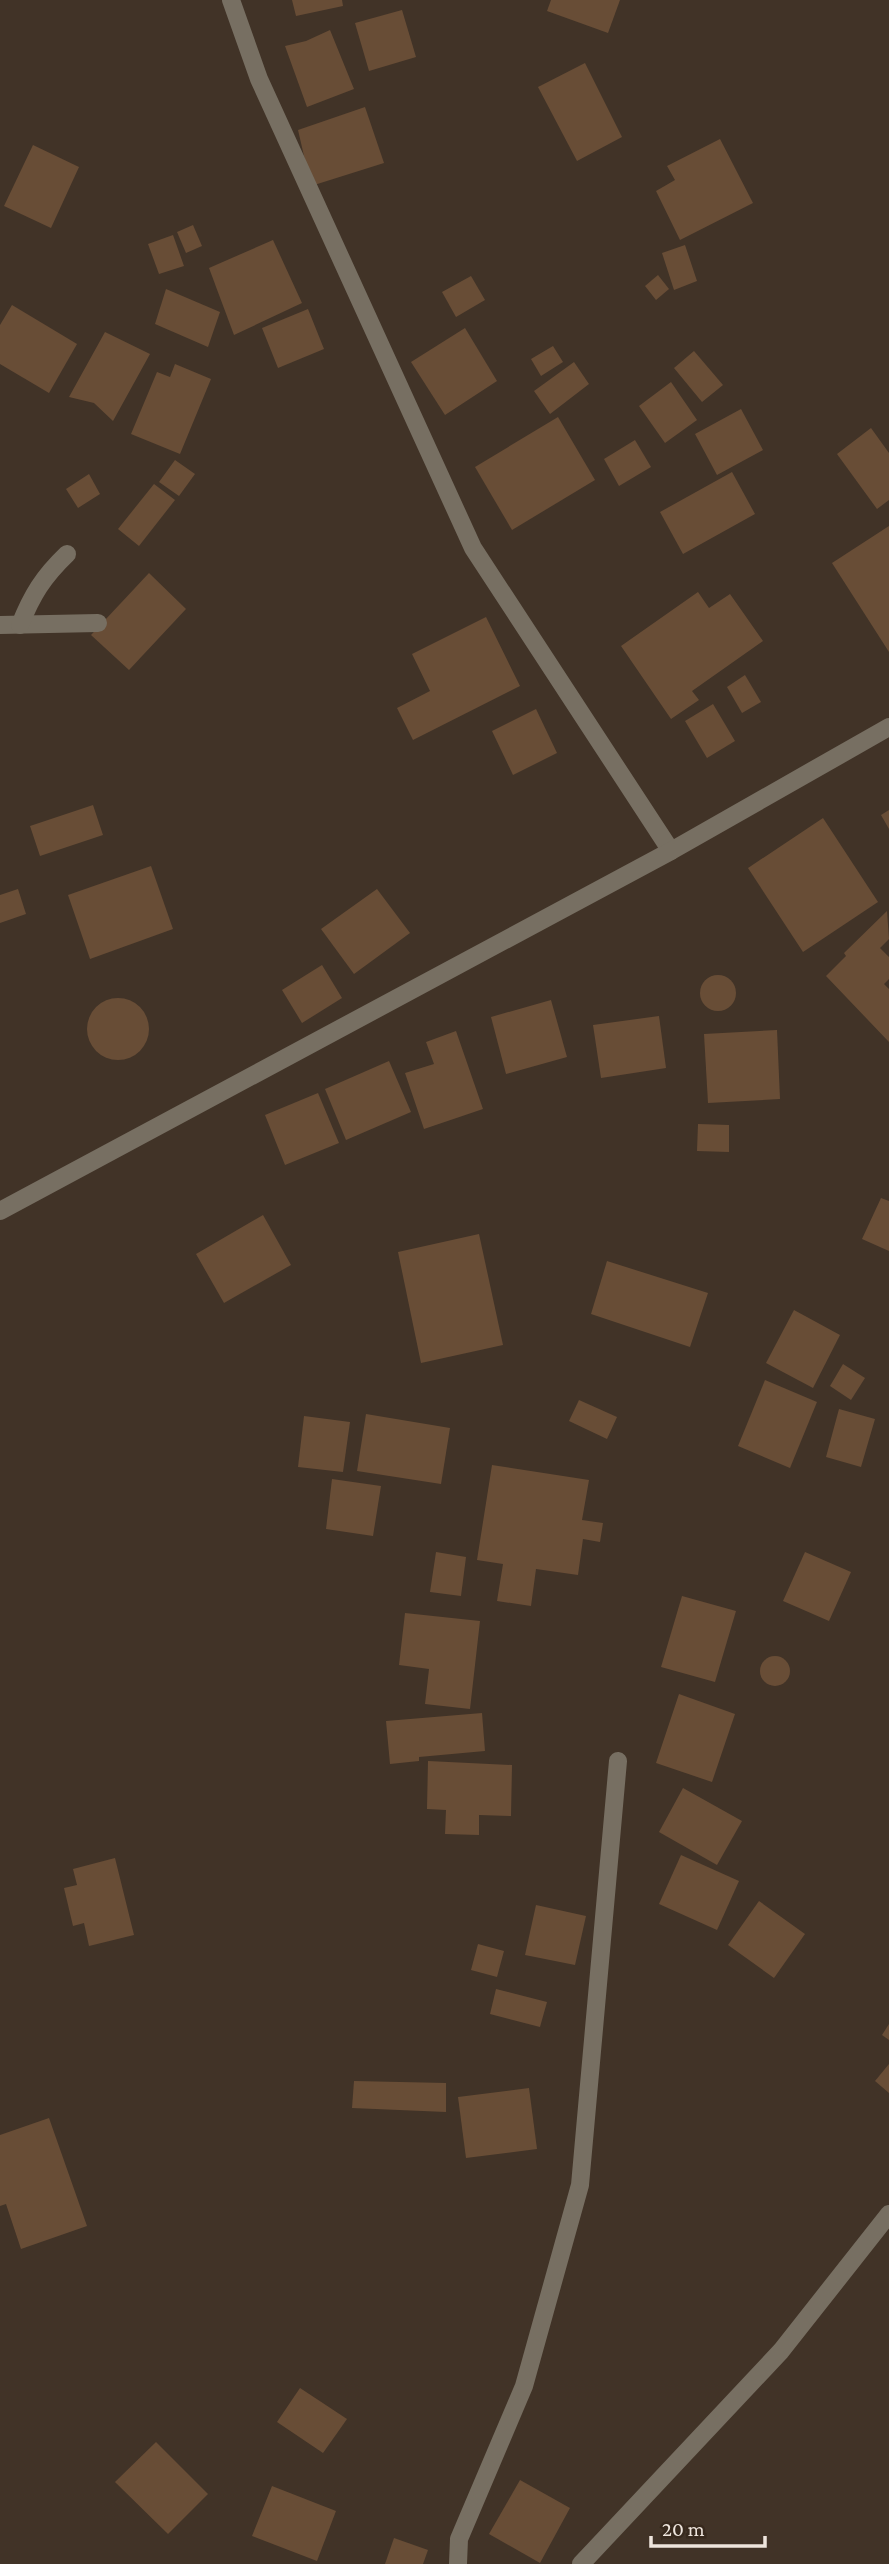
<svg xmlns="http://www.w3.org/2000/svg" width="889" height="2564" font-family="'Crimson Pro',serif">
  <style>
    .building { fill: #684d36 }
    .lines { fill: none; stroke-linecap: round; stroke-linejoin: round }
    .minor { stroke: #776f62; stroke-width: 18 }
  </style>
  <rect width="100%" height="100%" fill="#413327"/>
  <!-- building -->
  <g class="building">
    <polygon points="292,0 342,0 343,6 296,16"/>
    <polygon points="551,0 620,0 608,33 547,11"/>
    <polygon points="402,10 416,57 369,71 355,23"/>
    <polygon points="330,30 354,89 307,107 285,46 306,41"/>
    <polygon points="585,63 622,137 577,161 538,87"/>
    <polygon points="365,107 384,163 311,186 298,130"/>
    <polygon points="720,139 753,203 680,240 656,191 675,180 667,166"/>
    <polygon points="33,145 79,167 51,228 4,206"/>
    <polygon points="193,225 202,246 186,253 177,232"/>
    <polygon points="173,235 184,266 159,274 148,244"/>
    <polygon points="273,240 302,303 234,335 209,268"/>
    <polygon points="685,245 697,281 674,290 662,253"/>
    <polygon points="658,275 669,289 656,300 645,286"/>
    <polygon points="471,276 485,300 456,317 442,292"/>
    <polygon points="166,289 220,312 208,347 155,324"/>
    <polygon points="12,305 77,344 49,393 0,364 0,325"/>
    <polygon points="308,309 324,349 278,368 262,328"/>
    <polygon points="465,328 497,381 445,415 411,362"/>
    <polygon points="105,332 150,354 113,421 94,403 69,397"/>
    <polygon points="553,346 563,362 541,376 531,359"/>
    <polygon points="694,351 723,385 702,402 674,368"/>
    <polygon points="574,362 589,384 550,414 534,391"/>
    <polygon points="175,364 211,379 180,454 131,434 157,372 170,377"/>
    <polygon points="671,382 697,420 665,443 639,406"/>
    <polygon points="741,409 763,450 717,475 695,434"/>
    <polygon points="558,417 595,480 512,530 475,467"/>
    <polygon points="871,428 889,453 889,500 877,509 837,454"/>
    <polygon points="635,440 651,467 619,486 604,459"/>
    <polygon points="175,460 195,474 179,496 159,482"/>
    <polygon points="732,472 755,514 683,554 660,512"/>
    <polygon points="89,474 100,494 78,508 66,489"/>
    <polygon points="154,484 175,500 139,546 118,529"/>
    <polygon points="889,526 889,652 832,563"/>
    <polygon points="149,573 186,609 129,670 91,635"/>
    <polygon points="698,592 709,608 730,594 763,641 692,691 699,700 671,719 621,646"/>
    <polygon points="486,617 520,686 413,740 397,708 430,691 412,654"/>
    <polygon points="745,675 761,702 742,713 727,687"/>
    <polygon points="713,704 735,741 707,758 685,721"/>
    <polygon points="536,709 557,753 513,775 492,731"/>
    <polygon points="93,805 103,835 40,856 30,826"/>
    <polygon points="889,810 889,829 881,815"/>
    <polygon points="823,818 878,902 803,952 748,868"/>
    <polygon points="151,866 173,929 90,959 68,895"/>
    <polygon points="18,889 26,914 0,923 0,895"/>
    <polygon points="377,889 410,933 354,974 321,929"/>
    <polygon points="887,911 889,939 880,948 889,957 889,979 884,984 889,989 889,1042 826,976 846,956 844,953"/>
    <polygon points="322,965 342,998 302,1023 282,990"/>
    <circle cx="718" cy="993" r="18"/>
    <circle cx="118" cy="1029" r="31"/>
    <polygon points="551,1000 567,1057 506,1074 491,1017"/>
    <polygon points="659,1016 666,1068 601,1078 593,1025"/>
    <polygon points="777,1030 780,1099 708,1103 704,1034"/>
    <polygon points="456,1031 483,1109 424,1129 405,1073 434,1064 426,1042"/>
    <polygon points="389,1061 411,1112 346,1140 325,1089"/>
    <polygon points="318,1093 339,1143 285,1165 265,1115"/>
    <polygon points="698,1124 729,1125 729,1152 697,1151"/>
    <polygon points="881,1198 889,1201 889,1251 862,1239"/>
    <polygon points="263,1215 291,1265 224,1303 196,1254"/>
    <polygon points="479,1234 503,1345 421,1363 398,1252"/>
    <polygon points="607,1261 708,1293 690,1347 591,1314"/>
    <polygon points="794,1310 840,1335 813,1388 766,1363"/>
    <polygon points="843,1364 865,1378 851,1400 830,1386"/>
    <polygon points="765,1380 817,1402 790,1468 738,1446"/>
    <polygon points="579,1400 617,1417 607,1439 569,1421"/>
    <polygon points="839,1409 875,1419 861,1467 826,1457"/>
    <polygon points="366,1414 450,1428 441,1484 357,1471"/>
    <polygon points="304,1416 350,1422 343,1472 298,1467"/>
    <polygon points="492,1465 589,1480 582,1520 603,1523 600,1542 583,1539 578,1575 536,1569 531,1606 497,1601 503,1564 477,1560"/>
    <polygon points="332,1479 381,1486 373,1536 326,1529"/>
    <polygon points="436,1552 466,1557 461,1596 430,1592"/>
    <polygon points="805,1552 851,1572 829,1621 783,1601"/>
    <polygon points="682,1596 736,1611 715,1682 661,1667"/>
    <polygon points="405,1613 480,1621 470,1709 425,1704 429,1669 399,1665"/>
    <circle cx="775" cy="1671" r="15"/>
    <polygon points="679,1694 735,1714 712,1782 656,1763"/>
    <polygon points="482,1713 485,1751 419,1757 419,1761 390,1764 386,1721"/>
    <polygon points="428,1761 512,1765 511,1816 479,1815 479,1835 445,1834 446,1810 427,1809"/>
    <polygon points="683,1788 742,1821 717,1865 659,1832"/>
    <polygon points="681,1855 739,1881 717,1930 659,1904"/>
    <polygon points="115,1858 134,1935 89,1946 84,1923 73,1926 64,1888 77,1885 73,1869"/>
    <polygon points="759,1901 805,1934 774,1978 728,1945"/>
    <polygon points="536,1905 586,1916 575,1965 525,1955"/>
    <polygon points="478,1944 504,1951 497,1977 471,1970"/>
    <polygon points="496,1989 547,2002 540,2027 490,2014"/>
    <polygon points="889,2024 889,2040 882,2035"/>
    <polygon points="889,2064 889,2093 875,2081"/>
    <polygon points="354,2081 446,2083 446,2112 352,2108"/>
    <polygon points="529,2088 537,2149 466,2158 458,2097"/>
    <polygon points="49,2118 87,2226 21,2249 6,2204 0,2206 0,2135"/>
    <polygon points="300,2388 347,2419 323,2453 277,2422"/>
    <polygon points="156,2442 208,2494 168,2534 115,2482"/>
    <polygon points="520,2480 570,2508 540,2563 489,2534"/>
    <polygon points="272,2486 336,2511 317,2561 252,2536"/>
    <polygon points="394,2538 428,2550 423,2564 385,2564"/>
  </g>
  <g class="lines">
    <!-- minor -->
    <g class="minor">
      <polyline points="231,0 259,79 473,548 671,851"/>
      <polyline points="0,625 98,623"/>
      <path d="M20,625C32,595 43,577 67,554"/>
      <polyline points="0,1211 671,851 889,727"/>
      <polyline points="458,2564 459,2539 524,2386 580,2185 618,1761"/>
      <polyline points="581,2564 781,2351 889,2214"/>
    </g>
  </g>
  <!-- scale -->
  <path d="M651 2536v10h114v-10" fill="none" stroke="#eee5dd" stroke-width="3.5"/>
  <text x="662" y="2536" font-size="21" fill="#eee5dd" stroke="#37291d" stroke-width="5" paint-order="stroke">20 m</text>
</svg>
